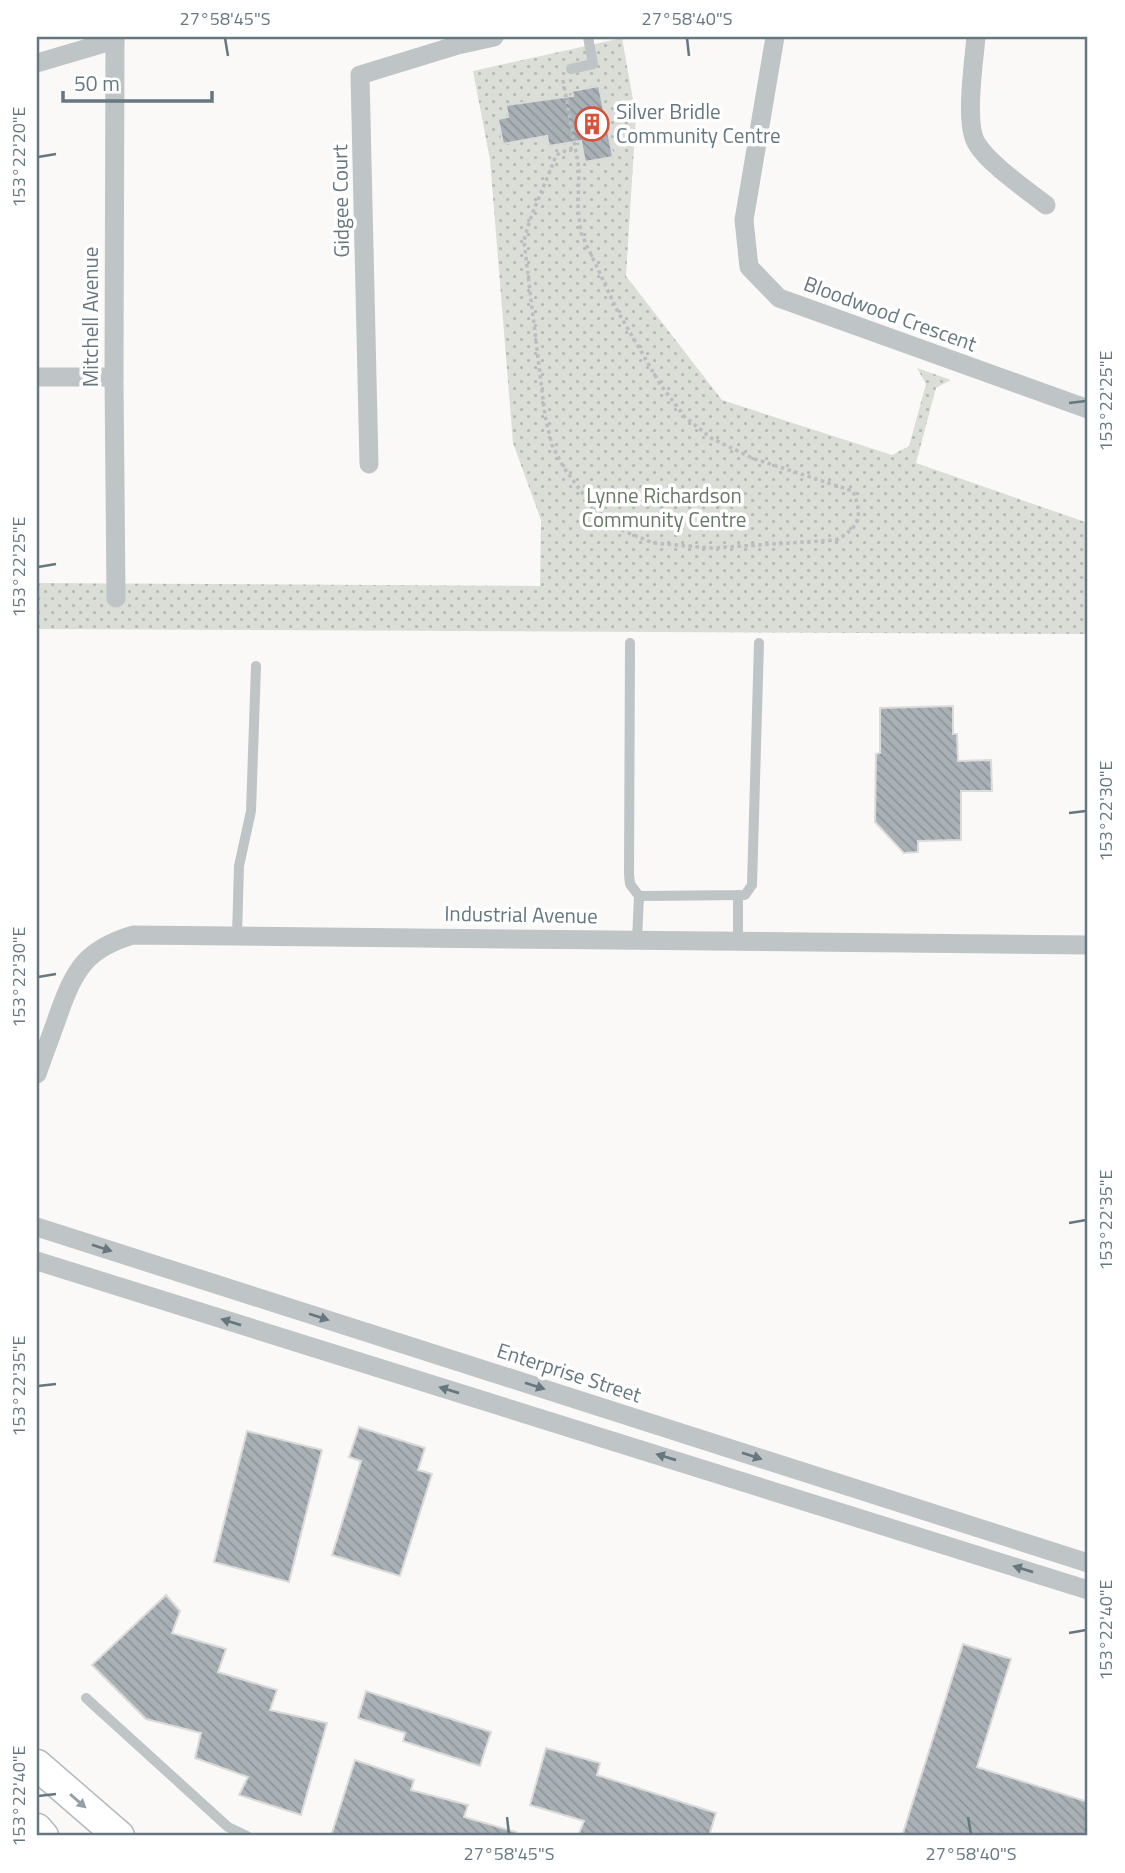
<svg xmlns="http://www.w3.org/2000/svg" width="1125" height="1873" font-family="'Titillium Web',sans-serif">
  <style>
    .grass { fill: url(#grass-dots) }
    .building { fill: url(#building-back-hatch); stroke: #dbdbda; stroke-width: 2 }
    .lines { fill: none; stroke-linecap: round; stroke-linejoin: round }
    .primary-casing { stroke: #b3b9bc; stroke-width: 33 }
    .path { stroke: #babec0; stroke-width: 3.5; stroke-dasharray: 3.5 3.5; stroke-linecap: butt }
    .service { stroke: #bfc4c7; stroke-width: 10 }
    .minor { stroke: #bfc4c7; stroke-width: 19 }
    .primary { stroke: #fff; stroke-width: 30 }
    .oneway { fill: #667780 }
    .oneway2 { fill: #94a0a6 }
    .ticks { fill: none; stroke: #667780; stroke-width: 2.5 }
    .labels { text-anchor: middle; stroke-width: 7; stroke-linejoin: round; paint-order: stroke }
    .poi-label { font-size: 21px; fill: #667780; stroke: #fff; text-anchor: start }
    .street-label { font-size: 21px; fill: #667780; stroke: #fff }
    .park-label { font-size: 21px; fill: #6a7966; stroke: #fff }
    .neatline { fill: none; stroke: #667780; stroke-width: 2.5 }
    .ticks-label { font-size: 18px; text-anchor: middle; fill: #667780 }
  </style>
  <defs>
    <pattern id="grass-dots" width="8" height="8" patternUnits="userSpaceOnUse" patternTransform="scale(1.75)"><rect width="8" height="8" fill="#daded7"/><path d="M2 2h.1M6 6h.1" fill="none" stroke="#b5b9b4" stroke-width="1.8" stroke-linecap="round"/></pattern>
    <pattern id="building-back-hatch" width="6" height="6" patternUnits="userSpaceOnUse" patternTransform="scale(1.75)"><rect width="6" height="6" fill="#a9b1b6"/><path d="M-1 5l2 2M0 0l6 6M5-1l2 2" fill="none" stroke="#8d9599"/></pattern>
  </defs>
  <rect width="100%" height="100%" fill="#faf9f8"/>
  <!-- grass -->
  <polygon class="grass" points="622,38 636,116 626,276 722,400 892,455 909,446 926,384 917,368 951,380 936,388 916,463 1088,523 1088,634 37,629 37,583 540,586 541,520 513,443 490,160 473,71"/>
  <!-- building -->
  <g class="building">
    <polygon points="599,86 613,157 585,162 581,141 549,146 547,136 503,144 498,119 508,117 506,105 573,96 572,91"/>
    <polygon points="953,706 953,734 957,734 958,761 991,760 992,791 961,791 961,840 918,841 918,852 904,853 875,822 876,754 880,753 880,708"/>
    <polygon points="359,1427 425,1448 418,1470 432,1474 400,1576 332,1555 361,1461 349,1457"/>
    <polygon points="247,1431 322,1450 289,1582 214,1562"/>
    <polygon points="166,1595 180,1611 172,1633 226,1649 218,1672 277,1690 270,1710 327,1723 301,1815 239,1795 248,1777 195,1758 201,1733 146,1719 92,1665"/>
    <polygon points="963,1644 1011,1659 977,1767 1088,1802 1088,1836 902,1836"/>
    <polygon points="366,1691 491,1732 480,1766 403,1741 405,1733 358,1718"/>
    <polygon points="546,1748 600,1763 597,1775 716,1813 709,1836 578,1836 584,1821 530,1805"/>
    <polygon points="355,1760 414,1780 411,1790 468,1805 464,1817 516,1832 515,1836 331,1836"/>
  </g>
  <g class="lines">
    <defs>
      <g id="primary">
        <polyline points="37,1765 119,1836"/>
        <polyline points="37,1829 43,1836"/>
      </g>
    </defs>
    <!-- primary casing -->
    <use href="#primary" class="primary-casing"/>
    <!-- path -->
    <path class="path" d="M563,80L579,169L578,208L581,233L617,310L660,384L685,417L711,438L752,458L853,491C863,517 860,527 836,540L711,548L653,543L624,531L594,509L564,468L552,445L545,416L524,241C531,211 546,184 556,155L574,147"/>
    <!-- service -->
    <g class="service">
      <polyline points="571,69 593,64 588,37"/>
      <polyline points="630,643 629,874 630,884 639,896 745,895 752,885 759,643"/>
      <polyline points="237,935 239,866 251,811 256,666"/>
      <polyline points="637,940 639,896"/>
      <polyline points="738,941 738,895"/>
      <polyline points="86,1698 228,1827 247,1836"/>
    </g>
    <!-- minor -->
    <g class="minor">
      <polyline points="115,37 114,377 116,598"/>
      <polyline points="775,37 744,220 749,267 779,298 1088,409"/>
      <path d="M976,37C974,62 964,125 977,144C989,164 1027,190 1046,205"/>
      <polyline points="37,63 115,40"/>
      <polyline points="37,377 114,377"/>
      <polyline points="369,464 360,75 458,45 494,37"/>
      <path d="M37,1074C44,1054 52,1033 59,1013C75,969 86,949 133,935L1088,945"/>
      <polyline points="37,1227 1088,1563"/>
      <polyline points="37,1261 1088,1590"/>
    </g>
    <!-- primary -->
    <use href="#primary" class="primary"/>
  </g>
  <!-- one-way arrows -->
  <defs><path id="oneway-solid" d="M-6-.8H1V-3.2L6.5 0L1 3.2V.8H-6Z" transform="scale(1.75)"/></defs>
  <g class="oneway">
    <use href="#oneway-solid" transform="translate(102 1248) rotate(18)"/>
    <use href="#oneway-solid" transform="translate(319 1317) rotate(18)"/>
    <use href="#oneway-solid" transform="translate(231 1322) rotate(-163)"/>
    <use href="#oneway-solid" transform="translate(535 1386) rotate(18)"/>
    <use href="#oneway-solid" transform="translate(449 1390) rotate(-163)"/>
    <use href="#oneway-solid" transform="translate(752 1456) rotate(18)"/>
    <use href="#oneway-solid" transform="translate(666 1457) rotate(-163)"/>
    <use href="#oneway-solid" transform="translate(1023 1569) rotate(-163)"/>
  </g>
  <use class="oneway2" href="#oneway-solid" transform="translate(78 1801) rotate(41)"/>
  <!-- ticks -->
  <path class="ticks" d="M225,38L228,56M687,38L689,56M38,157L56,154M1069,403L1086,401M38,567L56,564M1069,813L1086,811M38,977L56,974M1069,1223L1086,1220M38,1386L56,1384M1069,1633L1086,1630M38,1796L56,1794M507,1817L509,1834M968,1817L971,1834"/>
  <!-- icons -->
  <defs>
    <symbol id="building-ring" viewBox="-11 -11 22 22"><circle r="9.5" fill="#fff" stroke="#d5523c" stroke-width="1.5"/><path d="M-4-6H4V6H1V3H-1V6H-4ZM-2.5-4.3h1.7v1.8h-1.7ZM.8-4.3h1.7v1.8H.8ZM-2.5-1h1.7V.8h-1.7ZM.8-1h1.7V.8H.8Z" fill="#d5523c"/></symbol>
  </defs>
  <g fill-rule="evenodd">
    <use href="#building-ring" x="573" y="105" width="38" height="38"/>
  </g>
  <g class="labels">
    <!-- poi labels -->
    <g class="poi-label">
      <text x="616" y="119">Silver Bridle<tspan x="616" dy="24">Community Centre</tspan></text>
    </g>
    <!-- street labels -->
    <g class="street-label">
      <text transform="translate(341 201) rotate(-91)" y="7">Gidgee Court</text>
      <text transform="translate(890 314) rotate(20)" y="7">Bloodwood Crescent</text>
      <text transform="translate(91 317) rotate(-90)" y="7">Mitchell Avenue</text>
      <text transform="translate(521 915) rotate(1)" y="7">Industrial Avenue</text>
      <text transform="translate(569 1373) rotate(18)" y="7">Enterprise Street</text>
    </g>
    <!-- park labels -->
    <g class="park-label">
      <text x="664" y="503">Lynne Richardson<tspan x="664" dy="24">Community Centre</tspan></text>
    </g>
  </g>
  <!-- border -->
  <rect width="1125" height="1873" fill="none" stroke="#ffffff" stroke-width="77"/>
  <!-- scale -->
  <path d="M63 91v10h149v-10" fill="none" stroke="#667780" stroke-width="3.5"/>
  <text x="74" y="91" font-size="21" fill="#667780" stroke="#ffffff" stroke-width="5" paint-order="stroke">50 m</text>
  <rect x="38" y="38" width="1048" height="1796" class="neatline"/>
  <g class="ticks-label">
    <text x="225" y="25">27°58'45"S</text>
    <text x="687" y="25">27°58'40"S</text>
    <text transform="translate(19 157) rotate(-90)" y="6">153°22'20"E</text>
    <text transform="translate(1106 401) rotate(-90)" y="6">153°22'25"E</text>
    <text transform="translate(19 567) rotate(-90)" y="6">153°22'25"E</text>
    <text transform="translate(1106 811) rotate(-90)" y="6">153°22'30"E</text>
    <text transform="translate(19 977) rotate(-90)" y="6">153°22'30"E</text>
    <text transform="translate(1106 1220) rotate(-90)" y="6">153°22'35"E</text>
    <text transform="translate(19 1386) rotate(-90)" y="6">153°22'35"E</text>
    <text transform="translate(1106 1630) rotate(-90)" y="6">153°22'40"E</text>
    <text transform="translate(19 1796) rotate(-90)" y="6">153°22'40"E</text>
    <text x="509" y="1860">27°58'45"S</text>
    <text x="971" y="1860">27°58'40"S</text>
  </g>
</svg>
